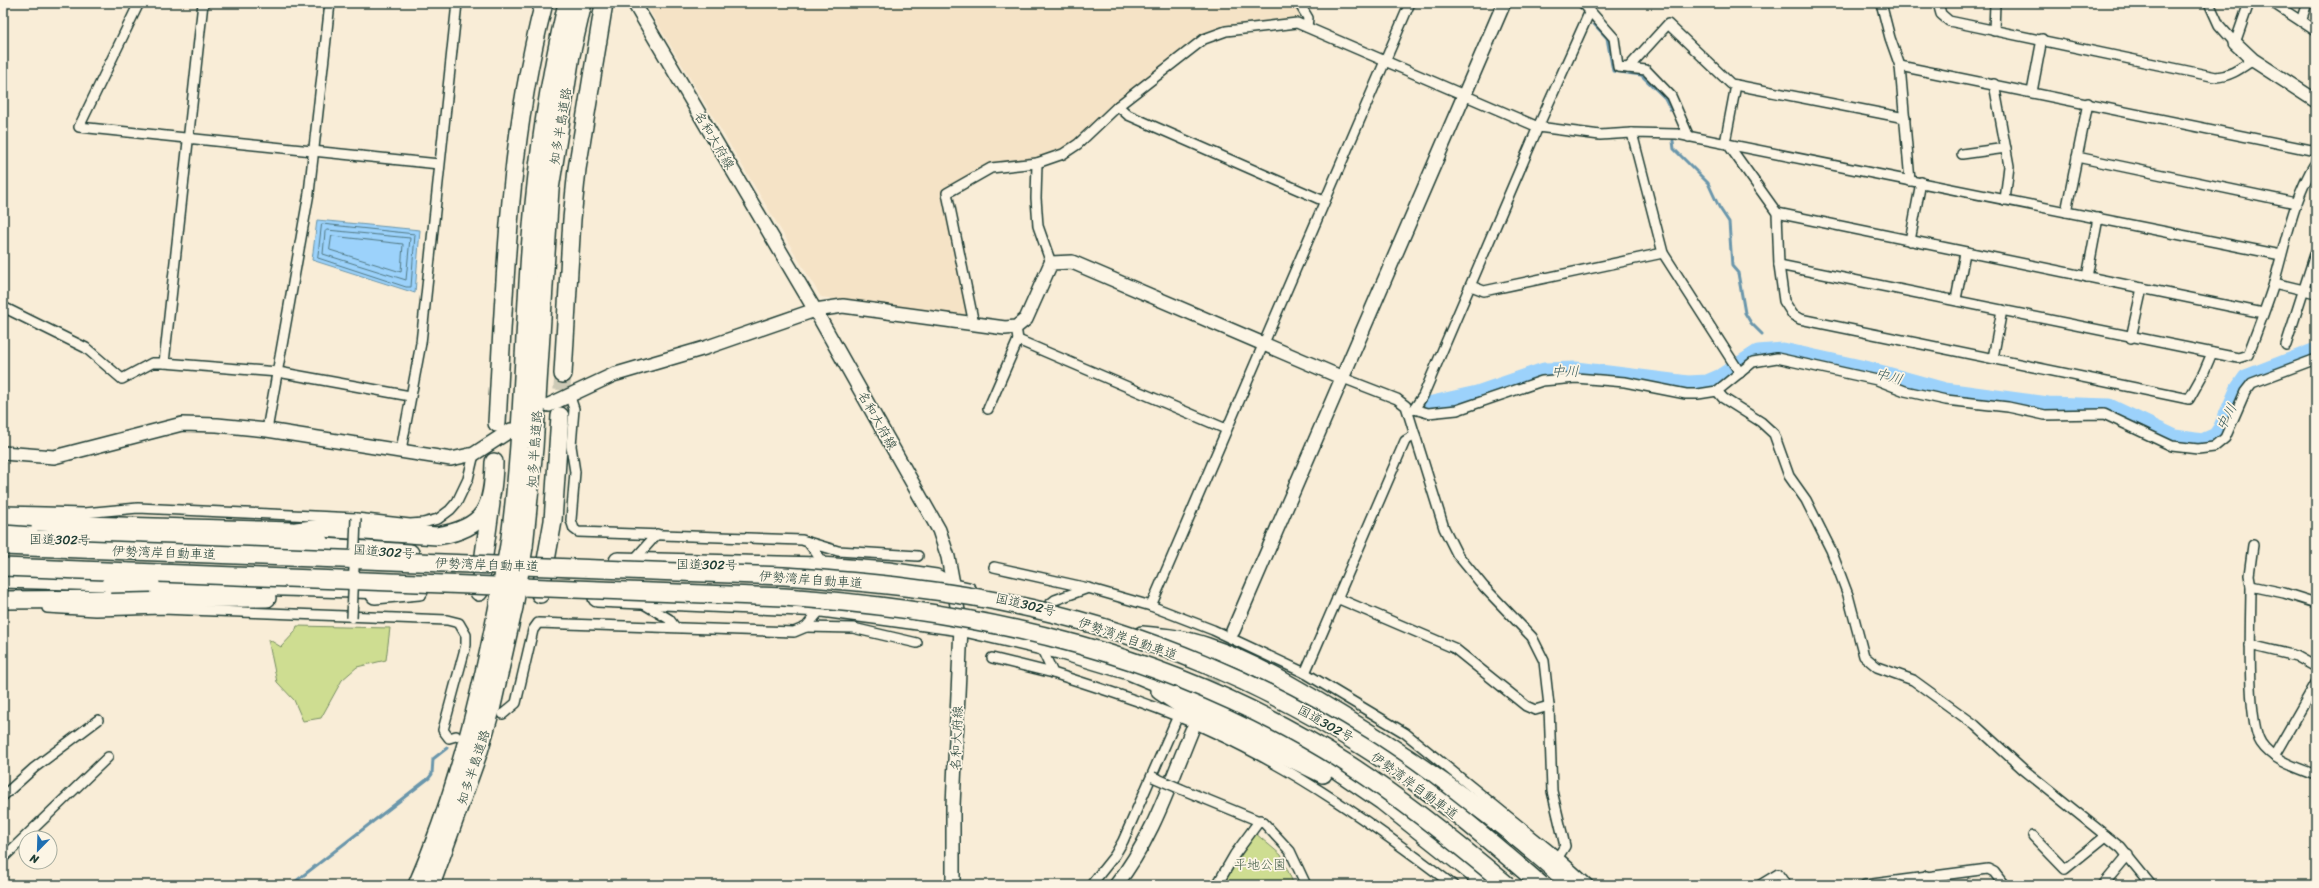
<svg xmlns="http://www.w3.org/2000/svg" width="2319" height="888" font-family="Sriracha,'Klee One',sans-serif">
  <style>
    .built { fill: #f5e3c6 }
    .green { fill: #cedd91; stroke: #768d62 }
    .water { fill: #9cd2fb; stroke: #6a96ab }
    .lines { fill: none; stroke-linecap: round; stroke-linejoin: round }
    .shore { stroke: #517984; stroke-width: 1 }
    .stream { stroke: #6a96ab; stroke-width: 3 }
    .river { stroke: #9cd2fb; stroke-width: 17 }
    .secondary-tunnel { stroke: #cdcab6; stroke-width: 13; stroke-dasharray: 13 6; stroke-linecap: butt }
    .highway-tunnel { stroke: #cdcab6; stroke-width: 17; stroke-dasharray: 17 8; stroke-linecap: butt }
    .street-casing { stroke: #1f3d34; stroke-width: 12 }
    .secondary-casing { stroke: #1f3d34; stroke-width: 16 }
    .highway-casing { stroke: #1f3d34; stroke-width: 20 }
    .street { stroke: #fcf5e5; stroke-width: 9 }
    .secondary { stroke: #fcf5e5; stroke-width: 13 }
    .highway { stroke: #fcf5e5; stroke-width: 17 }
    .street-bridge-casing { stroke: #1f3d34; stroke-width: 12; stroke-linecap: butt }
    .highway-bridge-casing { stroke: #1f3d34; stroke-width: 20; stroke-linecap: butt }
    .street-bridge { stroke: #fcf5e5; stroke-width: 9 }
    .highway-bridge { stroke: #fcf5e5; stroke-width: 17 }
    .labels { text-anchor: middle; stroke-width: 3.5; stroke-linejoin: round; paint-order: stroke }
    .street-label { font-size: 13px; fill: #1f3d34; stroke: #fcf5e5 }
    .park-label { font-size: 13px; fill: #425d47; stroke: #fcf5e5 }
    .water-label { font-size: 14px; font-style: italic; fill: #385b5c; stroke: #fcf5e5 }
  </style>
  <rect width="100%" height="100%" fill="#f9edd7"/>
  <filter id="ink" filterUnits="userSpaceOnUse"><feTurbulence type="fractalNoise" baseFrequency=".025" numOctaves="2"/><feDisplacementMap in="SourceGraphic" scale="8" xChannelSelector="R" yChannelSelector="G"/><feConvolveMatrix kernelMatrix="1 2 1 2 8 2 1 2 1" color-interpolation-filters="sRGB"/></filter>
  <g filter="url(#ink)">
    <!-- built -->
    <polygon class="built" points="645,3 1295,3 1301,13 1298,20 1223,27 1200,36 1121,97 1091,128 1067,147 1053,155 1037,159 1000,163 977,171 942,192 969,313 965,317 821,297"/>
    <!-- green -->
    <g class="green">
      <polygon points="297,626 390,628 386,660 357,667 342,680 321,718 303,721 294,700 277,682 268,639 281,647 295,632"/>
      <polygon points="1255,833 1281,855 1294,885 1223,885"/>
    </g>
    <!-- water -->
    <polygon class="water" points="317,220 420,230 415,293 312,260"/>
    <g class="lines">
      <!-- shore -->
      <g class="shore">
        <polygon points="322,224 415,234 411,287 406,287 318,258"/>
        <polygon points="327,230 410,238 406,280 323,254 325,232"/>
        <polygon points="332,236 403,244 401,272 330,250"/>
      </g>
      <!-- stream -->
      <g class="stream">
        <polyline points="1576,3 1581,8"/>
        <polyline points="1594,24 1607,38 1613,71 1641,75 1665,98 1671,110"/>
        <polyline points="1673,141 1674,149 1708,183 1719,207 1729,222 1732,266 1738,273 1745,313 1751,323 1762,334"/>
        <polyline points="291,885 429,778 432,774 433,759 447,748"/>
      </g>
      <!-- river -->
      <polyline class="river" points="1428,405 1477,394 1544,371 1576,370 1688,384 1707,383 1721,377 1758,353 1783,351 1865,369 1945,391 2048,405 2109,407 2175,438 2202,442 2216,436 2221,429 2239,388 2246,378 2316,351"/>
      <!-- secondary-tunnel -->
      <polyline class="secondary-tunnel" points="1205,699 1233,631"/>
      <!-- highway-tunnel -->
      <polyline class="highway-tunnel" points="560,415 563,374"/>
      <defs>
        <g id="street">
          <polyline points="139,3 79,127 439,164"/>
          <polyline points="1299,3 1308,18 1307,27"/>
          <polyline points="1881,3 1890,38 1900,66 1910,181"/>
          <path d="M1938,3L1941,14L1949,21L2216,77C2231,76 2241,68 2253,60"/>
          <polyline points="2209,3 2219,25 2235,43 2249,3"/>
          <polyline points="2273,3 2316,31"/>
          <polyline points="1590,11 1614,38 1618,67 1628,68"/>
          <polyline points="2301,21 2307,3"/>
          <polyline points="1994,31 1995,3"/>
          <polyline points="1900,66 2316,151"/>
          <polyline points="1994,84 2009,166 2005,200"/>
          <polyline points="2032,92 2042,39"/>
          <polyline points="1118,106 1128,115 1324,201"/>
          <polyline points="1632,133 1663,253 1740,373"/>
          <polyline points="1689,137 1671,96 1646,70 1628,68 1668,24 1731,84 1905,118"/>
          <polyline points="1725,143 1736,85"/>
          <polyline points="1727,143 1777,213 1779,265 1784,301 1793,315 1800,319 2189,399 2203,374 2212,353"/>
          <polyline points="1962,154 2006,148"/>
          <polyline points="2077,157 2296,203"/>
          <polyline points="1037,163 1036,198 1038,226 1051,263"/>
          <polyline points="2066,212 2088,103"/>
          <polyline points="1777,213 2263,313"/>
          <polyline points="1910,241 1921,182"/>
          <path d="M1779,265L2238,358L2248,355C2257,331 2266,308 2274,283C2286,242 2293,199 2316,162"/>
          <polyline points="2087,277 2098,218"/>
          <polyline points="2274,283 2316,293"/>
          <polyline points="1471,286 1484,291 1663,253"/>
          <polyline points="1956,299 1965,253"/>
          <polyline points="3,307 86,348 122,379 152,363 164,363 278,372 410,396"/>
          <polyline points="974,324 947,193 991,168 1037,163 1063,154 1078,144 1118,106 1204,39 1226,31 1297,23 1538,127 1600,135 1632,133 1677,134 2281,255"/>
          <polyline points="2131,338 2142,288"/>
          <polyline points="1018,340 1226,429"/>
          <polyline points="2286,345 2316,251"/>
          <polyline points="1993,358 2002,310"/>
          <polyline points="164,363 203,3"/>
          <polyline points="1343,378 1397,399 1406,406 1444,528 1457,554 1484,587 1532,637 1544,661 1549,706 1552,791 1565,846 1558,857"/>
          <polyline points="1717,391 1723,398 1761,422 1774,434 1789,476 1806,500 1831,550 1848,595 1864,656 1877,667 1913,680 1975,725 2023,769 2121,848 2151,885"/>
          <polyline points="569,394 574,409 571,446 575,472 571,520 574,529 578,532 802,540 808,542 826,566"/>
          <polyline points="988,409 1018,340 1016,327"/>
          <polyline points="1414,409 1428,413 1457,410 1542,381 1576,378 1625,382 1686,394 1698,394 1717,391 1753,362 1777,358 1877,380 1905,391 1946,400 2008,407 2045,415 2104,414 2172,446 2198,449 2214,447 2225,438 2245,392 2252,383 2316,359"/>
          <polyline points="1409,411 1414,409 1423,396 1538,127 1590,11 1583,3"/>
          <polyline points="267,430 309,193 330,3"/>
          <polyline points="401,450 421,343 457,3"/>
          <polyline points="4,511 84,513 138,508 356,518 410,524 423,523 438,519 450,510 457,502 468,479 474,454"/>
          <polyline points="808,542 838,551 918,556"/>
          <polyline points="632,562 657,534"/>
          <polyline points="994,567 1088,588"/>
          <polyline points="2251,586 2249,575 2253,545"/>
          <polyline points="1337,598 1454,648 1526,706 1535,710 1549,706"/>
          <polyline points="642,603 669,619 675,627"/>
          <path d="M2316,603L2284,593L2251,586C2251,618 2246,720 2261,743C2273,761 2298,768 2316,775"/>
          <polyline points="1151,606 1410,3"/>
          <polyline points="47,608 96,611 162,609 447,620 459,623 466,635 466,645 443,730 449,738 456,736"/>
          <polyline points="1045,608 1055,600 1088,588 1151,606 1213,630 1305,673 1405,733 1558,857 1589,885"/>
          <polyline points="806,627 853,628 917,643"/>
          <path d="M1040,645L1053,673C1106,690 1163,708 1213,732C1300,772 1377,827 1453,885"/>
          <polyline points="2250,645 2296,656 2316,667"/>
          <polyline points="992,658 1053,673"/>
          <polyline points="1305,673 1405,441 1415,435"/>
          <polyline points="503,714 516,703 533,630 538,623 794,632 806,627 822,608"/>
          <polyline points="2274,756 2316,683"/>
          <polyline points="1181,789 1264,823 1290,851 1306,885"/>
          <polyline points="3,796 34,768 98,720"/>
          <polyline points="2033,836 2065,869 2106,836"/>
          <polyline points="3,858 108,757"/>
          <polyline points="1926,876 1932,885"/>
          <polyline points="1091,885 1115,855 1123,841 1177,718"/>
          <polyline points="1217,885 1235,854 1260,820"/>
          <polyline points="1760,885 1778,874 1786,885"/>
          <polyline points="1865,885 1988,869 1994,872 2004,885"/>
          <polyline points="2103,885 2128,855"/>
        </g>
        <g id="secondary">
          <polyline points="634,3 815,310 939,530 948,557 961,627 953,806 953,885"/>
          <polyline points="2235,43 2253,60 2316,101"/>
          <polyline points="549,405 613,375 705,348 815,310 843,306 1005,328 1016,327 1026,319 1051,263 1072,262 1343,378"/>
          <polyline points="3,453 54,457 182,424 217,425 267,430 451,459 474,454 511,430"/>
          <polyline points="1233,631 1504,3"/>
          <path d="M1116,885C1152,840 1170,783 1192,730"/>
        </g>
        <g id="highway">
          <polyline points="563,374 572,219 577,169 604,3"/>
          <path d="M497,423C505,282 508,140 544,3"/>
          <polyline points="3,519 83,525 292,531 319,541"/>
          <path d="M296,531L322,528L437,536C486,528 493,508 494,462"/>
          <polyline points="37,539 223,540 410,553"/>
          <path d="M509,545C523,443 523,341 531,238C537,160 549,79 567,3"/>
          <polyline points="524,547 534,448 550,189 571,55 583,3"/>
          <polyline points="618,561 821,566 888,571 936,578 954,588 968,591"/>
          <polyline points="3,579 387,590"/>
          <polyline points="479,592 491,503"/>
          <polyline points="540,594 553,521 560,416"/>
          <polyline points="375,595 419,591"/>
          <polyline points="597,598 822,608 882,616 961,627 1059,650 1129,671 1256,724 1319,758 1382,801 1488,885"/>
          <polyline points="3,600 267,598"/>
          <path d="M1142,635C1165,637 1186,639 1208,647C1256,663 1301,691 1344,717C1423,766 1503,821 1571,885"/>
          <polyline points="1160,691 1178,703 1323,774"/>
          <path d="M417,885C456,796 480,700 498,605"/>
          <polyline points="431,885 479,751 491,710 514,607"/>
        </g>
      </defs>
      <!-- street casing -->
      <use href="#street" class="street-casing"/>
      <!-- secondary casing -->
      <use href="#secondary" class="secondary-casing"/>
      <!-- highway casing -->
      <use href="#highway" class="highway-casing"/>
      <!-- street -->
      <use href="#street" class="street"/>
      <!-- secondary -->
      <use href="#secondary" class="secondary"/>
      <!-- highway -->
      <use href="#highway" class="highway"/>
      <defs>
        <g id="street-bridge">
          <polyline points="352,618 356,518"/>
          <polyline points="1153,777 1181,789"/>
        </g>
        <g id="highway-bridge">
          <polyline points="3,534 31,536"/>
          <path d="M3,546L784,576C867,582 952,590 1034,609C1149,635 1262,683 1362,746C1426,786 1484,836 1541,885"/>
          <path d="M3,567L784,597C988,611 1177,654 1351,766C1406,802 1457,843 1507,885"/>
          <polyline points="110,584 151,583"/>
          <polyline points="498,605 509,545"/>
          <polyline points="514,607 524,547"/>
        </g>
      </defs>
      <!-- street-bridge casing -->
      <use href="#street-bridge" class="street-bridge-casing"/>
      <!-- highway-bridge casing -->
      <use href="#highway-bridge" class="highway-bridge-casing"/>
      <!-- street-bridge -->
      <use href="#street-bridge" class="street-bridge"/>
      <!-- highway-bridge -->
      <use href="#highway-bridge" class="highway-bridge"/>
    </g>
  </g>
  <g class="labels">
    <!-- street labels -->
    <g class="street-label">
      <text transform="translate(560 126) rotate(-81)" y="5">知多半島道路</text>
      <text transform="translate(715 140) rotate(59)" y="5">名和大府線</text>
      <text transform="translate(878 420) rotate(60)" y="5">名和大府線</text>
      <text transform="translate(534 449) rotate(-86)" y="5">知多半島道路</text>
      <text transform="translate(60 539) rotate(1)" y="5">国道302号</text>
      <text transform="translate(384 551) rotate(4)" y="5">国道302号</text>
      <text transform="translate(164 552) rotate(2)" y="5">伊勢湾岸自動車道</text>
      <text transform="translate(487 564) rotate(2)" y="5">伊勢湾岸自動車道</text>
      <text transform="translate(707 564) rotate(1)" y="5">国道302号</text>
      <text transform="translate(811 579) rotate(4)" y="5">伊勢湾岸自動車道</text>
      <text transform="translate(1026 604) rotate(13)" y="5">国道302号</text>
      <text transform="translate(1128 638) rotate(19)" y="5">伊勢湾岸自動車道</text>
      <text transform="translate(1326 723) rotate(29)" y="5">国道302号</text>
      <text transform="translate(956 738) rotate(-88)" y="5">名和大府線</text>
      <text transform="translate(473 767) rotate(-72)" y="5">知多半島道路</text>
      <text transform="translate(1415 785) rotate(36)" y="5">伊勢湾岸自動車道</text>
    </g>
    <!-- park labels -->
    <g class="park-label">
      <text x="1260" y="869">平地公園</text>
    </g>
    <!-- water labels -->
    <g class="water-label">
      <text x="1565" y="376">中川</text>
      <text transform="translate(1889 376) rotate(15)" y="5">中川</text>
      <text transform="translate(2226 417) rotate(-62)" y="5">中川</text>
    </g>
  </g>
  <!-- margin -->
  <rect width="2319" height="888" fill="none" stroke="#fcf5e5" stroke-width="16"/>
  <rect x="8" y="8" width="2303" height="872" fill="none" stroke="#1f3d34" stroke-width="1.5" filter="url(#ink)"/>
  <!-- north arrow -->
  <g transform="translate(38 850) rotate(203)"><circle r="19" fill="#fcf5e5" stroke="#a4ab9e"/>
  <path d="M0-3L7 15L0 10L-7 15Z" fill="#1f6fb2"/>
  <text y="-6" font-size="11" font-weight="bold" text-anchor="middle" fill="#1f3d34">N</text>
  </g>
</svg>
